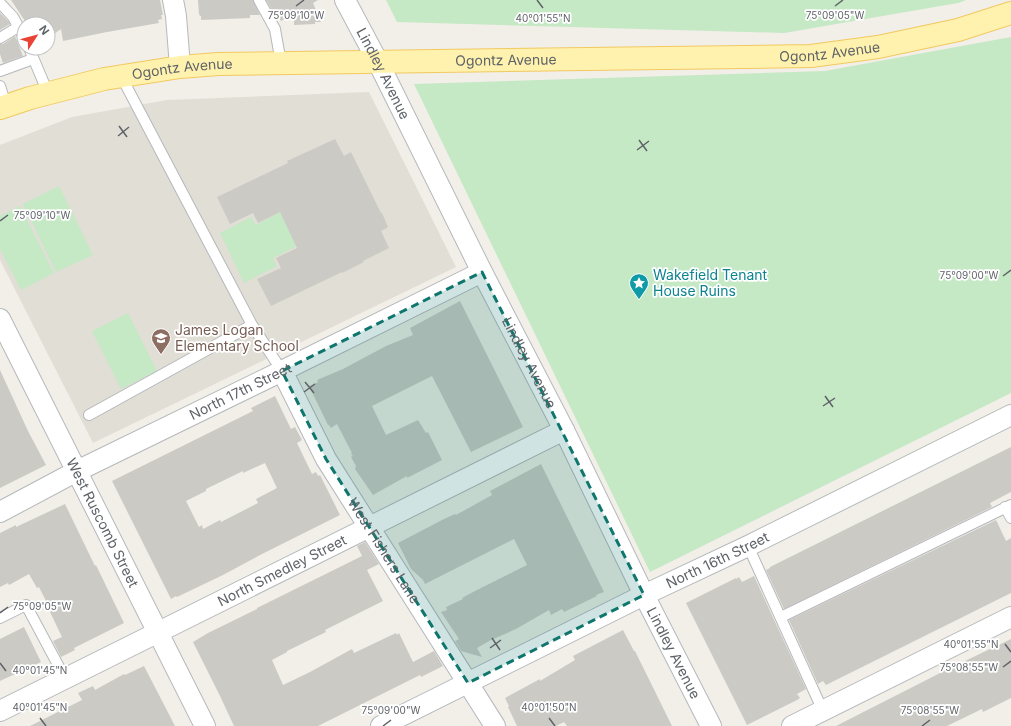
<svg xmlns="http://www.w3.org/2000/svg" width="1011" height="726" font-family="Inter,sans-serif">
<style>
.education{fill:#e1ded6}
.green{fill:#c5e8c5}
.building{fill:#cccac5;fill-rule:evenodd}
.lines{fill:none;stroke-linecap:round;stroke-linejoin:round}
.service-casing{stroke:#b5b8bc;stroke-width:12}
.minor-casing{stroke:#b5b8bc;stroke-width:22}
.primary-casing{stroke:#f2c960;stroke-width:24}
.service{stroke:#fff;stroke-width:10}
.minor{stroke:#fff;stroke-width:20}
.primary{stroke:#fff2af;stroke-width:22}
.marked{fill:#0f766e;fill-opacity:0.2;stroke:#0f766e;stroke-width:3;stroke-dasharray:8 5;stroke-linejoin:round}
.ticks{fill:none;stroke:#5f6368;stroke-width:1.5}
.labels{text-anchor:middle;stroke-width:3.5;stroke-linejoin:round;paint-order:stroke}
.street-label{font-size:14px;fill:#5f6368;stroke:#fff}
.culture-label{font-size:14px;fill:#0d838f;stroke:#fff;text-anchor:start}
.education-label{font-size:14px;fill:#785e54;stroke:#fff;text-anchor:start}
.ticks-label{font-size:10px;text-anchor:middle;fill:#5f6368;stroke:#fff;stroke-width:3.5;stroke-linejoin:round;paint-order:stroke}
</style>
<rect width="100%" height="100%" fill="#f1efe8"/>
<path class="education" d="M369,92L456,267L93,443L0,260V145L72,117L167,100Z"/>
<path class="green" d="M386,0H966L958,3L784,33L397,22Z
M1011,37V393L650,572L414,84L825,71Z
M59,186L93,255L56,272L23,204Z
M20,206L54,273L21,290L0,249V216Z
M280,212L297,246L273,258L277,266L244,283L220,233L251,217L256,225Z
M128,313L157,371L121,389L92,331Z"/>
<path class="building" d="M11,0H160L163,15H161L162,19L158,20L159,23L107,32L63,41L61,29L48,38V24H27Z
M198,0H253L260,15H250V18L201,20V16H200L199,14Z
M266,0H318L313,3L321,22H315V24L294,25V14L281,21L279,18L277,19Z
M0,13L8,21L10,24L0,30Z
M15,36L23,56L3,63L0,54V44H3Z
M335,139L344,156L351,152L381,213H382L388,227L381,231L389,248L363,261L364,262L342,273V272L271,306L257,279L281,268L276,258L297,248L280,212L258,223L253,213L230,224L217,197L288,163L287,161Z
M460,301L523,427L471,452L432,376L372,406L386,435L418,420L426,433L428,432L442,460L407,478V476L373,495L355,469L356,466L351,457L353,456L351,454L352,453L337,424L331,428L329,425H328L309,386L318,382L317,380L343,369L386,346L413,335L410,328Z
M0,370L28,431L46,465L0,488Z
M275,396L291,429L295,427L302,440L297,443L312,474L316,472L318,476L320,475L340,515L262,554L223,575L177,597L176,596L171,599L112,481L253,411L251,408ZM265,463L277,488L256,499L258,503L221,522L220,520L203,529L202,525L199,527L186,501L206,491V489L243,471V473Z
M1011,447V492L990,503L992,507L784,609L766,570L770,568V567Z
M541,464L604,592L596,595L597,596L564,612L562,609L551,615L549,610L516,629L491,640L477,648L482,657L461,651L455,641L459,639L441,612L447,610L446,607L463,599L462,598L475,591L527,565L514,539L425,584L423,580L411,569L398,543L444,519L455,514L456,515L492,495L490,491Z
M65,504L95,566L96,565L124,623L74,648L75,650L61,657L53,641L62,637L50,612L51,611L39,587L37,588L29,574L9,585L8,583L0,587V533L16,525V527Z
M996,520L1006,541L1011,538V593L826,685L823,681L818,684L789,620Z
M365,542L379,564L367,570L383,601L325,630L326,632L287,651V652L272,660L283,685L310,672L352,649L354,653L396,633L397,635L399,633L413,662L434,651L443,666L421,677L420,675L318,726H234L220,696L193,642L208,633L257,609V608L362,556L357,546Z
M754,576L806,689L797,694L800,698L797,700L747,725L686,603L736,578V579L739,577L742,582Z
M24,627L41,662L0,681V639Z
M623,630L634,651H635L672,726H567L564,722L556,726H517L508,707L509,706L505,698L540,679V681L575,660L573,656Z
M1011,639V698L983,712L982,709L947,726H836L946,670Z
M144,666L175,726H30L82,700L78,693L93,686L95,690L124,674L125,675Z"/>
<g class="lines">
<defs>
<path id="service" d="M259,0L275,29L281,63
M0,3L13,17L24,37
M0,38L18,27
M29,48L48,93
M0,71L33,59
M121,76L252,325L282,371
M0,86L6,105
M89,415L252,325
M1005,507L1011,518
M748,546L823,711
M781,617L1011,505
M0,618L26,605L65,678"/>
<g id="minor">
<path d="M173,0L176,16L180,67"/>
<path id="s1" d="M345,0L378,62L482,272L564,430L644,595L711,726"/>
<path id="s2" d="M0,319L205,726"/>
<path id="s3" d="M282,371L326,459L495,726"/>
<path id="s4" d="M0,512L77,471L282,371L482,272"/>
<path id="s5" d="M0,711L564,430"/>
<path id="s6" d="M381,726L644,595L748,546L1011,415"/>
<path d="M792,726L1011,617"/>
</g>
<g id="primary">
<path id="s7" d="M0,108L30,98L104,79L180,67L218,64L811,56L878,47L958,30L1011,13"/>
</g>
</defs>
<use href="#service" class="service-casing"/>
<use href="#minor" class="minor-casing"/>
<use href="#primary" class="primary-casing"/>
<use href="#service" class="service"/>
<use href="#minor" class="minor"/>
<use href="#primary" class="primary"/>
</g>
<path class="marked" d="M482,272L644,595L468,683L326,459L282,371Z"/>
<path class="ticks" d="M537,0L543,8M296,6L304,0M835,6L843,0M119,126L127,137M118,136L129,127M639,140L647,151M637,150L649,141M0,221L8,215M1003,276L1011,270M305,382L314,393M304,392L315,384M825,396L833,407M823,406L835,398M0,613L8,607M492,638L500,650M1005,644L1011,652M490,648L501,640M0,663L6,671M1003,667L1011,661M40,718L46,726M549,718L555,726M383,726L391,720M922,726L930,720"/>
<defs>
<symbol id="sight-pin" viewBox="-11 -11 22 30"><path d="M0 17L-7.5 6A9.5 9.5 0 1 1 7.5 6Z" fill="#0f9aa8" stroke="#fff"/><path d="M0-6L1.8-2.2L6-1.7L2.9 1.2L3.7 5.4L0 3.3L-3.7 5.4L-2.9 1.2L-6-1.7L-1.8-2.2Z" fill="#fff"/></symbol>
<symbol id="school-pin" viewBox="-11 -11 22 30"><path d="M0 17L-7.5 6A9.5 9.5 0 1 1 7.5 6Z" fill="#8d6e63" stroke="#fff"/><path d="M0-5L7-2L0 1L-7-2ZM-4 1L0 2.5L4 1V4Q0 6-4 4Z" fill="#fff"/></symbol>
</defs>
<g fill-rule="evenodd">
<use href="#sight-pin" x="628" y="272" width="22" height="30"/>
<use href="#school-pin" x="150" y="327" width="22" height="30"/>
</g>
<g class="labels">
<g class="street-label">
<text dy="5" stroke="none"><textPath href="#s7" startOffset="835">Ogontz Avenue</textPath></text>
<text dy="5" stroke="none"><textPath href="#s7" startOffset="511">Ogontz Avenue</textPath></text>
<text dy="5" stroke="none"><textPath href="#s7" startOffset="187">Ogontz Avenue</textPath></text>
<text dy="5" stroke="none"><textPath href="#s1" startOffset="83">Lindley Avenue</textPath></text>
<text dy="5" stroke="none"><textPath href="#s1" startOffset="407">Lindley Avenue</textPath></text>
<text dy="5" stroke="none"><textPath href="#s4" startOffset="269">North 17th Street</textPath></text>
<text dy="5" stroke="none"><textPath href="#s2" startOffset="228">West Ruscomb Street</textPath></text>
<text dy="5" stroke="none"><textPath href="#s3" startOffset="207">West Fishers Lane</textPath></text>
<text dy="5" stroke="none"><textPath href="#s6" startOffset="375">North 16th Street</textPath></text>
<text dy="5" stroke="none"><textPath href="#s5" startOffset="315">North Smedley Street</textPath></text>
<text dy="5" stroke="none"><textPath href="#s1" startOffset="731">Lindley Avenue</textPath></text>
</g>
<g class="culture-label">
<text x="653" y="280">Wakefield Tenant<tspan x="653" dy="16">House Ruins</tspan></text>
</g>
<g class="education-label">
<text x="175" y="335">James Logan<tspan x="175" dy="16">Elementary School</tspan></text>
</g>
</g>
<g class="ticks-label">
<text x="296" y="19">75°09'10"W</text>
<text x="835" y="19">75°09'05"W</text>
<text x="543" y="22">40°01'55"N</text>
<text x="42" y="219">75°09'10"W</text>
<text x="969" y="279">75°09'00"W</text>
<text x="42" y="610">75°09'05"W</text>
<text x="971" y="648">40°01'55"N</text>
<text x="969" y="671">75°08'55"W</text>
<text x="40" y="674">40°01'45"N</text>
<text x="40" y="711">40°01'45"N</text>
<text x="549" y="711">40°01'50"N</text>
<text x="391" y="714">75°09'00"W</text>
<text x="930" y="714">75°08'55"W</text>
</g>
<g transform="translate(36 36) rotate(54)"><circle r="19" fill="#ffffff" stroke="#bfc1c3"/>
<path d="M0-3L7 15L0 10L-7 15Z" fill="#ea4335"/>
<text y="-6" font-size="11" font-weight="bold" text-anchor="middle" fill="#5f6368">N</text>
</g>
</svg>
